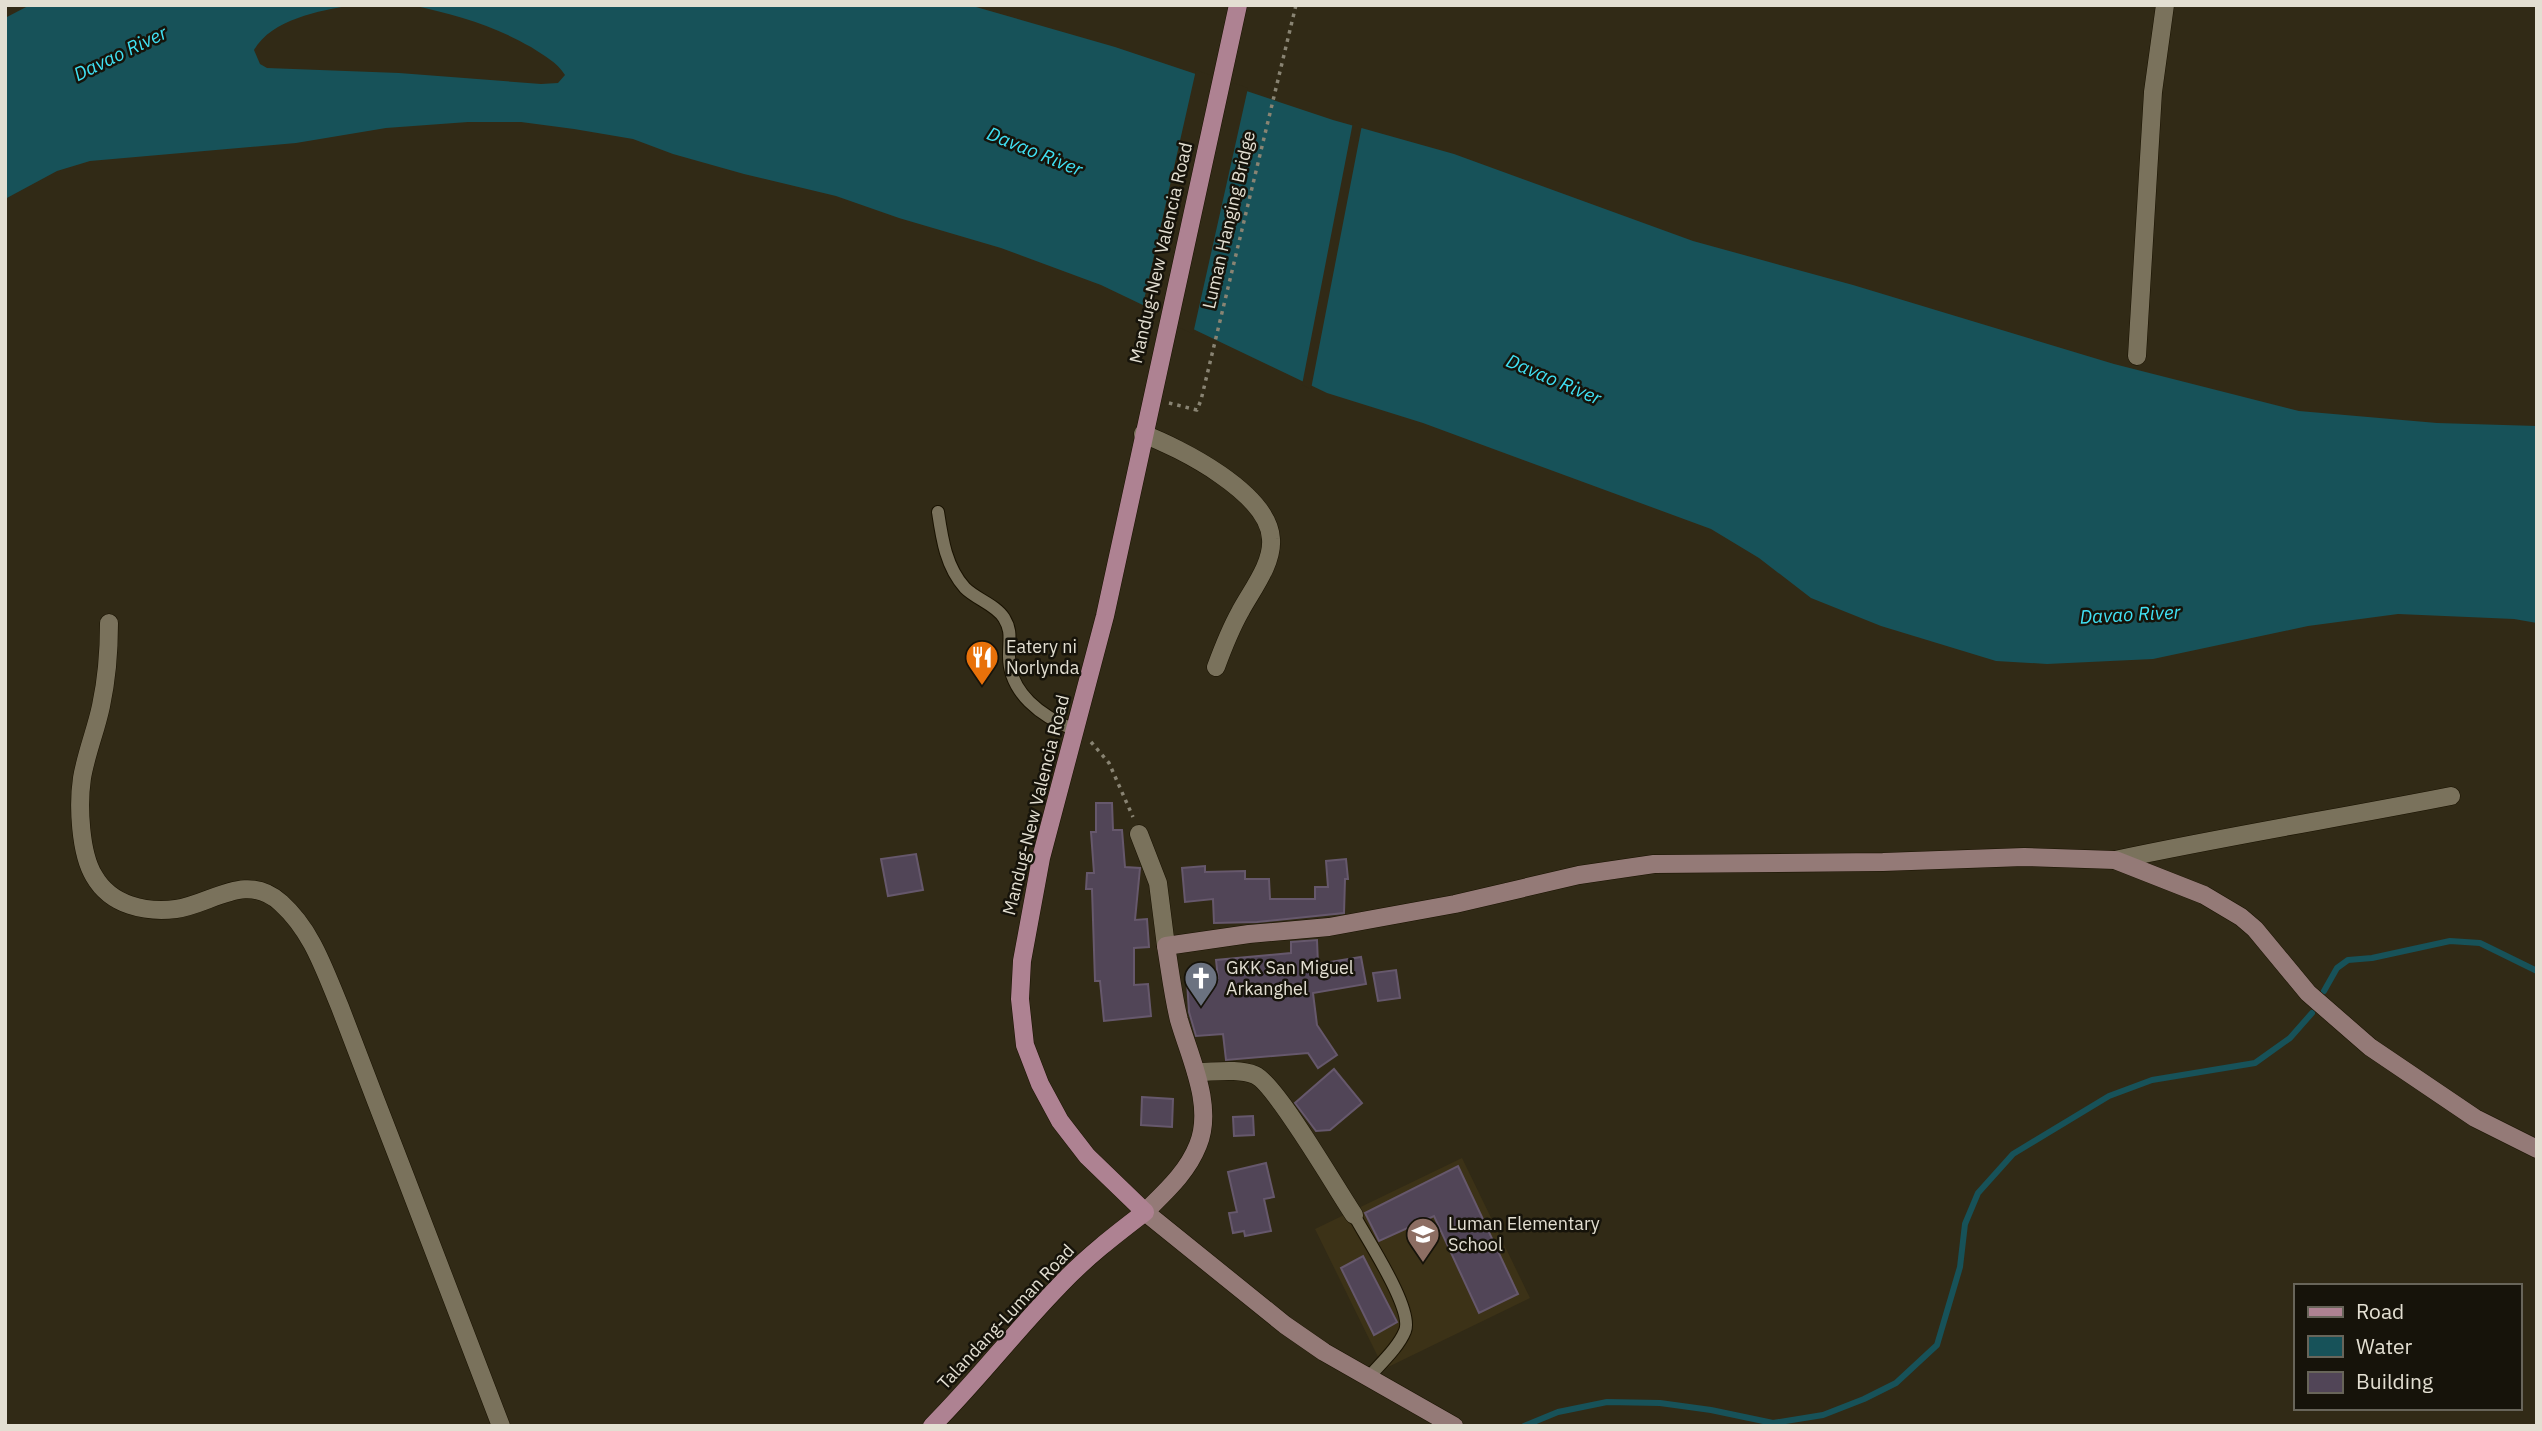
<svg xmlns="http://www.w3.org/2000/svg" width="2542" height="1431" font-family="'IBM Plex Sans',sans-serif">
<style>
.built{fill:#3c3217}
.water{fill:#175259}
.pier{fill:#312a16}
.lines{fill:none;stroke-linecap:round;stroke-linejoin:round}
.stream{stroke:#175259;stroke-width:6}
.building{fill:#514557;stroke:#66586c;stroke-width:2}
.lane-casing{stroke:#191201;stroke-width:14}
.street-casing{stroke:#191201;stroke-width:19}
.secondary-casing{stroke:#191201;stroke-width:19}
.primary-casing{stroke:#191201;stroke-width:19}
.path{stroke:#898473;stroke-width:3.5;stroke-dasharray:3.5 5;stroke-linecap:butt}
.lane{stroke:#7a725c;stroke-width:12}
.street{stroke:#7a725c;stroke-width:18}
.secondary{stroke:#947a77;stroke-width:18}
.primary{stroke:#ae8292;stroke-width:18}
.labels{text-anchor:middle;stroke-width:5;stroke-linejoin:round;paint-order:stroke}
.street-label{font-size:18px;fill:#e3dfd2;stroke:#16130a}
.poi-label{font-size:18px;fill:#e3dfd2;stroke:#16130a;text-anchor:start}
.water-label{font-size:19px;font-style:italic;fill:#40e1f4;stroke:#16130a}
</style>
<rect width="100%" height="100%" fill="#312a16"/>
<path class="built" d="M1462,1158L1530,1298L1384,1369L1315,1229Z"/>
<path class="water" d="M30,5H352C319,11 272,19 254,50L260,64L267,68L399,73L541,84L558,83L565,75C557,62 543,55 531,47C490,24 457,15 411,5H969L1115,47L1333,120L1454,154L1693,241L1853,285L2114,364L2299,411L2437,423L2537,426V623L2514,619L2398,614L2308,626L2153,659L2047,664L1996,661L1881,626L1811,598L1759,558L1711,529L1423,423L1327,393L1101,285L1001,248L899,218L836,196L744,174L673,154L633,139L574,129L521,122H468L386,128L296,143L90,161L57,171L5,199V18Z"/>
<path class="pier" d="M1196,70L1248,88L1193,334L1142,309Z
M1353,122L1362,125L1311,389L1302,385Z"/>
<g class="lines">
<path class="stream" d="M2324,991L2337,968L2348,960L2372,958L2450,941L2480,943L2537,971
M1524,1426L1558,1412L1607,1402L1660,1403L1711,1410L1773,1423L1823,1415L1864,1399L1896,1383L1937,1345L1960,1267L1965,1224L1978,1193L2013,1154L2109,1096L2152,1080L2255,1063L2290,1038L2312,1013"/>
</g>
<path class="building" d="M1096,803H1112L1113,830H1122L1125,867L1140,868L1135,920L1147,919L1149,947L1134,948V985L1148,984L1151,1016L1104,1021L1100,981H1095L1092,889H1086L1087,873H1094L1091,832H1096Z
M916,854L923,890L888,896L881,859Z
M1346,859L1348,879H1345L1344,913L1257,922L1214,923L1213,899L1185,902L1182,868L1205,866V872L1245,871V879H1269L1270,899H1315V887H1328L1326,861Z
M1317,940L1318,964L1361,957L1366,984L1313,993L1317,1025L1337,1055L1318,1068L1308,1053L1226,1060L1223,1034L1196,1036L1189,1012L1187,981L1218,978L1216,960L1291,953V942Z
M1396,970L1400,998L1378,1001L1373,973Z
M1334,1069L1362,1103L1330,1130L1316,1131L1295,1103Z
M1142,1097L1173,1099L1172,1127L1141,1125Z
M1253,1116L1254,1135L1234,1136L1233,1117Z
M1266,1163L1274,1197L1264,1199L1271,1231L1245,1236L1244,1231L1233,1233L1229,1213L1237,1212L1228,1172Z
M1458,1166L1518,1294L1479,1313L1434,1216L1379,1241L1365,1213Z
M1363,1256L1397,1322L1374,1335L1341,1268Z"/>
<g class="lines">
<defs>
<path id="lane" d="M938,512C942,539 946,567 965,588C976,599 996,605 1004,618C1012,631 1009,639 1009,654C1008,693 1042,717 1075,730
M1354,1215C1366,1238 1414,1309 1405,1331C1398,1348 1380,1364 1368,1378"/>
<path id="street" d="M2137,356L2153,92L2165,5
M1143,434C1180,448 1269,493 1271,539C1273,564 1251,591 1240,612C1230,630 1223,648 1216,667
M109,623C109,651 107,678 101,706C96,730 86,754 82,778C78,805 80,853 94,876C102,890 115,900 130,905C145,910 161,911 176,909C212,904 246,871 281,903C312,931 324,969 340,1007C352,1038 364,1069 376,1101C418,1209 459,1317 501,1426
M1139,834L1158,883L1166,946
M2115,860C2227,836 2339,818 2451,796
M1196,1072C1214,1072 1238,1068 1255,1075C1276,1084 1337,1190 1354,1215"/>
<path id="secondary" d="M1454,1426L1324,1352L1285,1325L1145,1212C1165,1192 1187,1173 1198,1145C1214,1106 1190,1058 1179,1020C1173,996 1170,970 1166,946L1249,934L1329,927L1455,904L1579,875L1654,864L1883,862L2024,857L2115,860L2204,895L2241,917L2255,929L2308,993L2370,1047L2475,1118L2537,1149"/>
<path id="primary" d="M932,1426C977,1381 1015,1331 1059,1286C1085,1258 1115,1235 1145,1212L1087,1156L1060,1121L1040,1084L1025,1045L1020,999L1022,961L1041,858L1105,616L1238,5"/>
</defs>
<use href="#lane" class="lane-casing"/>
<use href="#street" class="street-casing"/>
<use href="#secondary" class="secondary-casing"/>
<use href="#primary" class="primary-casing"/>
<path class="path" d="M1169,403L1197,410L1201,400L1296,5
M1091,742L1109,763L1133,817"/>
<use href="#lane" class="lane"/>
<use href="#street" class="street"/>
<use href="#secondary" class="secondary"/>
<use href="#primary" class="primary"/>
</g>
<defs>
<symbol id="restaurant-pin" viewBox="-11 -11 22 30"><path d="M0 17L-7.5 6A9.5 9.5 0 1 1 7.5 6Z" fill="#e8710a" stroke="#16130a"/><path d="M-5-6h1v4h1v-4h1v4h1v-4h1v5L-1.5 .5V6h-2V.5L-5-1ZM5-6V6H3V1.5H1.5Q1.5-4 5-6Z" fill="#fff"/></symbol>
<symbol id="church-pin" viewBox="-11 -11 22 30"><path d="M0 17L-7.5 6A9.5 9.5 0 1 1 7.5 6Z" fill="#6b7280" stroke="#16130a"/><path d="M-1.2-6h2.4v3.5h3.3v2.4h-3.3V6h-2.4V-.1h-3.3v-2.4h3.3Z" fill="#fff"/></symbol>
<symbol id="school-pin" viewBox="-11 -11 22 30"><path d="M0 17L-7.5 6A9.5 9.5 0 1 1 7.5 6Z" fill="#8d6e63" stroke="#16130a"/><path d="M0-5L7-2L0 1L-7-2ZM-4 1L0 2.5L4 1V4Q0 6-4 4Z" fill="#fff"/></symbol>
</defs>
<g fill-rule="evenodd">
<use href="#restaurant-pin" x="963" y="638" width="38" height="52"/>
<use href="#church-pin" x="1182" y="959" width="38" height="52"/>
<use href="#school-pin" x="1404" y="1215" width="38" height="52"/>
</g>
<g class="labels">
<g class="street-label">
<text transform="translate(1229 220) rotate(-77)" y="6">Luman Hanging Bridge</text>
<text transform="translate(1161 253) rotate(-77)" y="6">Mandug-New Valencia Road</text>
<text transform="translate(1036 805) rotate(-76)" y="6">Mandug-New Valencia Road</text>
<text transform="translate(1006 1317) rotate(-47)" y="6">Talandang-Luman Road</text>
</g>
<g class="poi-label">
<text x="1006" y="653">Eatery ni<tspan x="1006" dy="21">Norlynda</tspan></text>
<text x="1226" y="974">GKK San Miguel<tspan x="1226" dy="21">Arkanghel</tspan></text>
<text x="1448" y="1230">Luman Elementary<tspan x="1448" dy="21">School</tspan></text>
</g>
<g class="water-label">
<text transform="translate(120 53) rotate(-26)" y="7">Davao River</text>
<text transform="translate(1035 151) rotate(22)" y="7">Davao River</text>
<text transform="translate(1554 379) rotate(23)" y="7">Davao River</text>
<text transform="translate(2130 614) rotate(-3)" y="7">Davao River</text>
</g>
</g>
<rect width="2542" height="1431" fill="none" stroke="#e3dfd2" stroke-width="14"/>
<rect x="2294" y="1284" width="228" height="126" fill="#16130a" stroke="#68655a" stroke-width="2"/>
<rect x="2308" y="1307" width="35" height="10" fill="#ae8292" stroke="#68655a" stroke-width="2"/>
<text x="2356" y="1319" font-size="21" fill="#e3dfd2">Road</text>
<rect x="2308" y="1336" width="35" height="21" fill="#175259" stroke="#68655a" stroke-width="2"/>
<text x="2356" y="1354" font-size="21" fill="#e3dfd2">Water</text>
<rect x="2308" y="1372" width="35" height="21" fill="#514557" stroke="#68655a" stroke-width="2"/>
<text x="2356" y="1389" font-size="21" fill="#e3dfd2">Building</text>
</svg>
